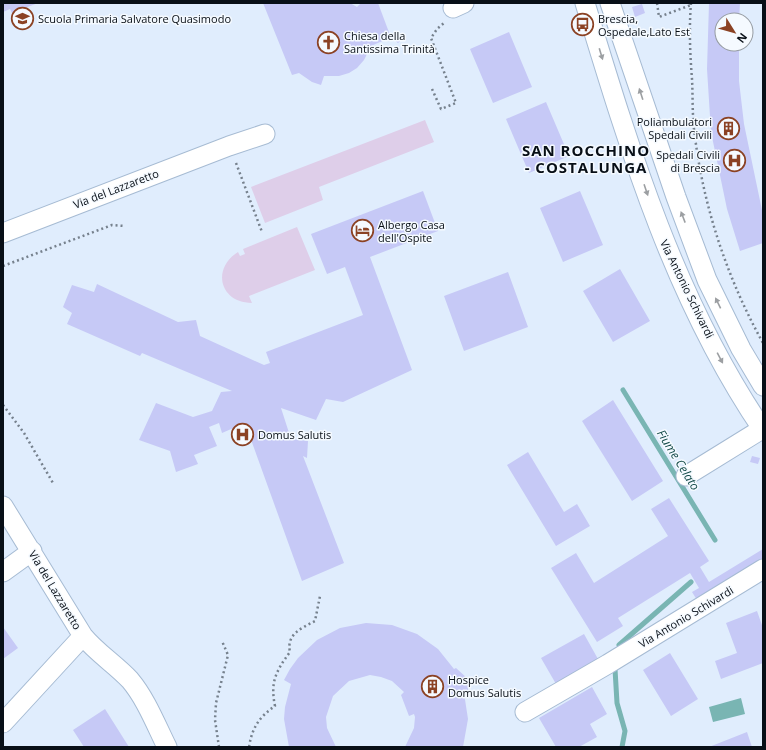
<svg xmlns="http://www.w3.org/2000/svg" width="766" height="750" font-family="'Open Sans',sans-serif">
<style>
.green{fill:#decee9}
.water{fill:#79b5b3}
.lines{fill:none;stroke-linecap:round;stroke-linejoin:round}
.stream{stroke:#79b5b3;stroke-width:5}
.building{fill:#c6c9f6}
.minor-casing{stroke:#a6bbd3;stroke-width:21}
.path{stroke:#76818d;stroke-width:2.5;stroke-dasharray:2 3;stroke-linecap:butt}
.minor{stroke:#fff;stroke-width:19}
.oneway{fill:#9c9fa2}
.labels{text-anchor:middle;stroke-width:3;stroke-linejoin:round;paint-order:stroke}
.poi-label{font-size:11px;fill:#080f17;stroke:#f5faff;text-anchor:start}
.street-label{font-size:11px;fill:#080f17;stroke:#f5faff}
.water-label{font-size:12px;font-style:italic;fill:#144b49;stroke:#f5faff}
.district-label{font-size:15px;font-weight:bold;letter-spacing:1px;fill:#080f17;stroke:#f5faff}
</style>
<rect width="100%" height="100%" fill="#e0edfd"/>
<path class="green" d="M425,120L434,142L319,187L323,200L265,223L251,187Z
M297,227L315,270L249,296L252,303C220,303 211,269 238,252L240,256L245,254L243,249Z"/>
<path class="water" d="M741,698L745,714L713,722L709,707Z"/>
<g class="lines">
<path class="stream" d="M623,390L715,540
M619,645L691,582
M615,669L617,703L625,731L622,747"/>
</g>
<path class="building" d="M3,3H38L12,13L10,9L3,12Z
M263,3H350L357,7L361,3H378L390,35L387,39L371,46L364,60L357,68L349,73L339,76H324L321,85L312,82L299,73L292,75Z
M709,3H740L739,20H722V44H739V81L744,124L763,215V243L740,251L727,209L711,132L707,69Z
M642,4L645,13L635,17L632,7Z
M398,32L403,38L398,43L392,38Z
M509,32L532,87L493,103L470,49Z
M546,102L569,156L529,173L506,119Z
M423,191L438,231L370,257L412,370L343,402L326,399L316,420L281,408L291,439L308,441L307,458L303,456L344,563L302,581L245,423L222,433L219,423L209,427L217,446L194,455L198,464L176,472L170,451L139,440L156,403L193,417L212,411L221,392L232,391L142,353L140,356L67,324L72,313L63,307L72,285L94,292L97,284L178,322L196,320L200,336L264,365L270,363L266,352L363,315L345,267L327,274L311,234Z
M580,191L603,245L563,262L540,208Z
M620,269L650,321L613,342L583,291Z
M508,272L528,327L464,351L444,296Z
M613,400L663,481L632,501L582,421Z
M528,452L564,512L577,504L590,526L556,546L507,465Z
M752,456L760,458L758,464L750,462Z
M669,498L709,561L700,567L709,582L763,549V560L697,600L692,592L699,588L690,573L618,618L623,626L597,642L551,568L576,553L594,583L668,536L651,509Z
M757,611L763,628V663L721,679L715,661L737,653L726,623Z
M366,623L392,625L417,634L438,649L454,669L456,668L468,679V693H464L468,719L463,747H405L414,728L415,717L414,714L409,716L401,695L404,692L392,681L381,677L370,675L349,681L333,696L326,717L327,728L336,747H289L284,719L285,707L291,684L284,680L290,669L298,658L317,640L340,628Z
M3,627L18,648L3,659Z
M584,634L598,659L556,684L541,658Z
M670,653L698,699L671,716L643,670Z
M592,687L607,714L590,724L597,737L579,747H556L539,718Z
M105,709L129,747H84L73,730Z
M747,732L752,747H709Z"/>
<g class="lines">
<defs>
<path id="minor" d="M585,3C630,151 675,301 763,430
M610,3L676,197L707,280L741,349L763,386
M453,8L464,3
M3,233L229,146L265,134
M686,476L762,429
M3,506L83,636C97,653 115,664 130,680C146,699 156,725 167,747
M3,572L32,551
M525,712L608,664L763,569
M3,723L83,636"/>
</defs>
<use href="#minor" class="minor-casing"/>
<path class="path" d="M657,3L659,17L691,5
M691,3C689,28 690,54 692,79C693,98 692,118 695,137C704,209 728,280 763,343
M432,89L441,109L456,103L431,38L437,29L444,23
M236,163L262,232
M3,266L112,225L125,226
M3,405L24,433L53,483
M219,747L215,720L216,703L228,655L222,641
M249,747C252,728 259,717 275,706C270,682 276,671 290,652C286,634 302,628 315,621L320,596"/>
<use href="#minor" class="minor"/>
</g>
<defs><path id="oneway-solid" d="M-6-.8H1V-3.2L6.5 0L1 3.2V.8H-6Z"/></defs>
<g class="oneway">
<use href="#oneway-solid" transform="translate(601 54) rotate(73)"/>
<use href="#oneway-solid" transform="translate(641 94) rotate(-108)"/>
<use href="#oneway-solid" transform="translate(646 190) rotate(71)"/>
<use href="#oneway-solid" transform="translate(683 217) rotate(-111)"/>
<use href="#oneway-solid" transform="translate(718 303) rotate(-116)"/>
<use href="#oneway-solid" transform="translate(720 358) rotate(62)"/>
</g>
<defs>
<symbol id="school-ring" viewBox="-11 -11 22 22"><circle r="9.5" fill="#f5faff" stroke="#8b4224" stroke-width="1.5"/><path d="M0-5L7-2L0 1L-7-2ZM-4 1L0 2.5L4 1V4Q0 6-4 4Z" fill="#8b4224"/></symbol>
<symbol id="bus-ring" viewBox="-11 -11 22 22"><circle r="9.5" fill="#f5faff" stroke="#8b4224" stroke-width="1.5"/><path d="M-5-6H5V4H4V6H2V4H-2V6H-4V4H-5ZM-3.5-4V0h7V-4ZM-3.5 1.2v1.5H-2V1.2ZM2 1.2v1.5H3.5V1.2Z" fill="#8b4224"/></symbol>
<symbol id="church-ring" viewBox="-11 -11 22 22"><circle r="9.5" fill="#f5faff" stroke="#8b4224" stroke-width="1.5"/><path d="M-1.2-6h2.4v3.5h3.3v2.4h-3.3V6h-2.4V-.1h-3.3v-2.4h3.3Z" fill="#8b4224"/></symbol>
<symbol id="building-ring" viewBox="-11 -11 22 22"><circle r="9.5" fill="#f5faff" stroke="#8b4224" stroke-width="1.5"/><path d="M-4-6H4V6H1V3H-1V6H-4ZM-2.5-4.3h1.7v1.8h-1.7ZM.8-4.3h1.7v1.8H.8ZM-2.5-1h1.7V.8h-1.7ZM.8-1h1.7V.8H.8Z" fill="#8b4224"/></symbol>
<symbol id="hospital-ring" viewBox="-11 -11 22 22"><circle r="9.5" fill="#f5faff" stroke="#8b4224" stroke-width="1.5"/><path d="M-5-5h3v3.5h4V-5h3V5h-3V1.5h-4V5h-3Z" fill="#8b4224"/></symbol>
<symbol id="hotel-ring" viewBox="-11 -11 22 22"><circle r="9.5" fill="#f5faff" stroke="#8b4224" stroke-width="1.5"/><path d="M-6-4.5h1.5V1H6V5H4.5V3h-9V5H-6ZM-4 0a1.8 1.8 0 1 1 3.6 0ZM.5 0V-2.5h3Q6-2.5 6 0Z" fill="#8b4224"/></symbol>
</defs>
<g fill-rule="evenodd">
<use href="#school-ring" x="10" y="6" width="25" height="25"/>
<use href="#bus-ring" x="570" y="12" width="25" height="25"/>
<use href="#church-ring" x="316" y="30" width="25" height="25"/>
<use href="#building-ring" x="716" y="116" width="25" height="25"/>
<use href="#hospital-ring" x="722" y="148" width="25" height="25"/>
<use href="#hotel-ring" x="350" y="218" width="25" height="25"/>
<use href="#hospital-ring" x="230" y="422" width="25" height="25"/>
<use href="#building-ring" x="420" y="674" width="25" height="25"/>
</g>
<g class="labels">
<g class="poi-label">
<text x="38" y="23">Scuola Primaria Salvatore Quasimodo</text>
<text x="598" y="23">Brescia,<tspan x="598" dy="13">Ospedale,Lato Est</tspan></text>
<text x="344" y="40">Chiesa della<tspan x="344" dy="13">Santissima Trinità</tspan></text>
<text x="712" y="126" text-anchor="end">Poliambulatori<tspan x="712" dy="13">Spedali Civili</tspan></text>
<text x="720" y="159" text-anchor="end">Spedali Civili<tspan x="720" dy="13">di Brescia</tspan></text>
<text x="378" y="229">Albergo Casa<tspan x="378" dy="13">dell'Ospite</tspan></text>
<text x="258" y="439">Domus Salutis</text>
<text x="448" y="684">Hospice<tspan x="448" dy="13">Domus Salutis</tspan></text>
</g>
<g class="street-label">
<text transform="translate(116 189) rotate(-21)" y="4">Via del Lazzaretto</text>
<text transform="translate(687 289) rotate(64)" y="4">Via Antonio Schivardi</text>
<text transform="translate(55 590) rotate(59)" y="4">Via del Lazzaretto</text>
<text transform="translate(686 617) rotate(-31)" y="4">Via Antonio Schivardi</text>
</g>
<g class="water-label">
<text transform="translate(678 460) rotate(58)" y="4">Fiume Celato</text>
</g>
<g class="district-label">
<text x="586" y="156">SAN ROCCHINO<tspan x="586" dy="17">- COSTALUNGA</tspan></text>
</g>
</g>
<rect width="766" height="750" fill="none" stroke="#080f17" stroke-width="8"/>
<g transform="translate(734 32) rotate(127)"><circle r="19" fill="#f5faff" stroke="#969ca2"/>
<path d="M0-3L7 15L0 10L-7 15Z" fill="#8b4224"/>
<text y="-6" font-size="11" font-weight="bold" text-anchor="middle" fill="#080f17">N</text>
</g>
</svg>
